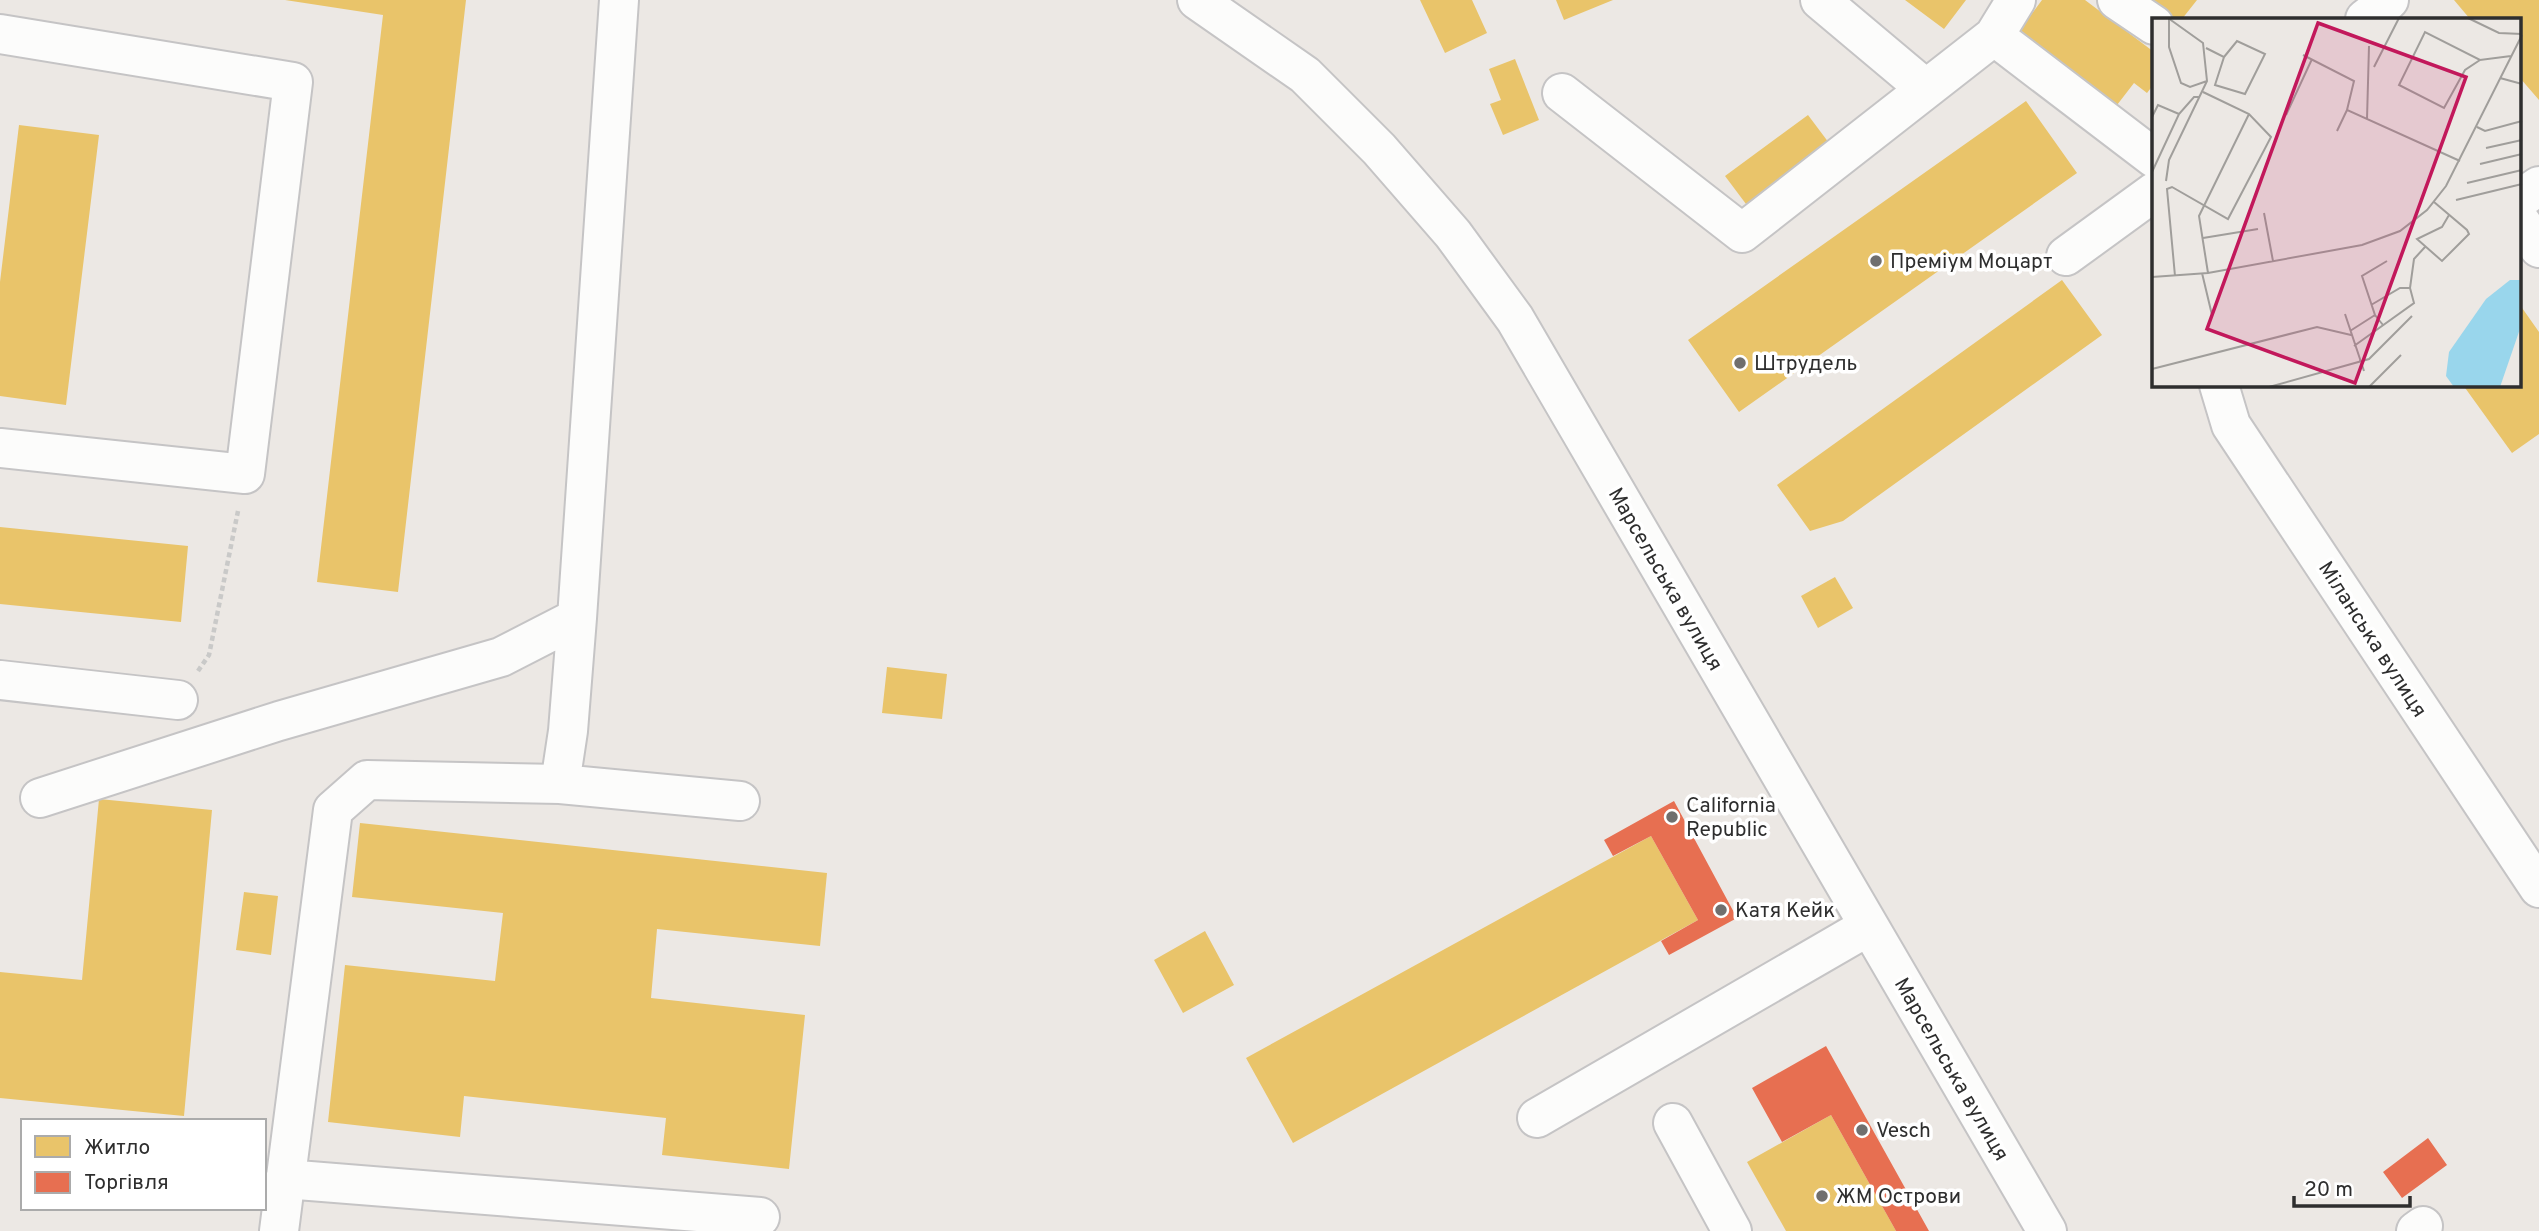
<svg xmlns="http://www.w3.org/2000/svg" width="2539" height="1231" font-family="Overpass,sans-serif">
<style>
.homes{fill:#e9c46a}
.shops{fill:#e76f51}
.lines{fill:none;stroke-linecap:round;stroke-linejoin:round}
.minor-casing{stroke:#c5c4c5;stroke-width:42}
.path{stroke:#c9c9c8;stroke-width:4.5;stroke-dasharray:5 3.5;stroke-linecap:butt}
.minor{stroke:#fcfcfb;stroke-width:38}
.poi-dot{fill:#706f6e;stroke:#fff;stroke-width:2.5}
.labels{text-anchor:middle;stroke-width:7;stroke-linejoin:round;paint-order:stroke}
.poi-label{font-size:21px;fill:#2e2e2e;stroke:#fff;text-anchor:start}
.street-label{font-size:21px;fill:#2e2e2e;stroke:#fff}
.inset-road{fill:none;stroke:#a09e9b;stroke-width:2}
.view{fill:#c2185b;fill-opacity:0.15;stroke:#c2185b;stroke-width:3.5}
.inset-edge{fill:none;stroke:#2e2e2e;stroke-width:3.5}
</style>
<rect width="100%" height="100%" fill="#ece8e4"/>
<path class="homes" d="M285,0H466L398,592L317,582L383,15Z
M1420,0H1472L1487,33L1445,53Z
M1556,0H1613L1564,20Z
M1905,0H1966L1944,29Z
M2042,0H2085L2154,52V84L2147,93L2134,83L2117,105L2019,31Z
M2144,0H2197L2182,19H2170Z
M2454,0H2539V100L2520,78V19H2470Z
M1515,59L1539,120L1503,135L1490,104L1501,100L1489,69Z
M2026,101L2077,173L1739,412L1688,340Z
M1808,115L1832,147L1749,208L1725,176Z
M19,125L99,135L66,405L0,396V282Z
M2062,280L2102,335L1843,521L1810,531L1777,485Z
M2520,305L2539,332V434L2512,453L2463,385H2520Z
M0,527L188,546L181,622L0,604Z
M1835,577L1853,608L1818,628L1801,596Z
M887,667L947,674L942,719L882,713Z
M99,799L212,810L184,1116L0,1098V972L82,980Z
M360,823L827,873L820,946L657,929L651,998L805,1015L789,1169L662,1155L666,1118L464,1096L460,1137L328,1122L345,965L495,981L503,913L352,897Z
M1651,836L1698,920L1293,1143L1246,1058Z
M244,892L278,896L271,955L236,950Z
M1205,931L1234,985L1183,1013L1154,960Z
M1831,1115L1896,1231H1786L1747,1162Z"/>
<path class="shops" d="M1674,801L1737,918L1669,955L1661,941L1698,920L1651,836L1613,856L1604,840Z
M1826,1046L1929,1231H1896L1831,1115L1782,1142L1752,1088Z
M2428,1138L2447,1165L2402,1198L2383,1172Z"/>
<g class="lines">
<defs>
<path id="minor" d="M1197,0L1305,75L1379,149L1453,234L1515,319L2047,1231
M1820,0L1926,89
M2117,0L2154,25
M2365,19L2389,0
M0,34L293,82L245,474L0,448
M1994,36L2154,158
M1562,93L1742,233L1994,36L2016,0
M2520,199L2539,186
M2520,221L2539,248
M2066,256L2154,192
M2219,385L2231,425L2539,888
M0,680L178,700
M560,784L740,801
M40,798L279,721L501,657L577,618
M1537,1118L1869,926
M1673,1123L1732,1231
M285,1179L760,1217
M279,1231L333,810L367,780L560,784L568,731L577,618L619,0
M2416,1231L2423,1226"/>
</defs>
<use href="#minor" class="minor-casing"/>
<path class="path" d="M198,671L209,655L238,511"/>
<use href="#minor" class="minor"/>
</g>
<g class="poi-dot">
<circle cx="1876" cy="261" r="7"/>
<circle cx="1740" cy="363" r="7"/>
<circle cx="1672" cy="817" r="7"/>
<circle cx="1721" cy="910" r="7"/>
<circle cx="1862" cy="1130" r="7"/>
<circle cx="1822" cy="1196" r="7"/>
</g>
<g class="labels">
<g class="poi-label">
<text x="1890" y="268">Преміум Моцарт</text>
<text x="1754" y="370">Штрудель</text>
<text x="1686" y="812">California<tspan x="1686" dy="24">Republic</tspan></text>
<text x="1735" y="917">Катя Кейк</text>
<text x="1876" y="1137">Vesch</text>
<text x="1836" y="1203">ЖМ Острови</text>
</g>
<g class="street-label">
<text transform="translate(1666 579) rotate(60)" y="7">Марсельська вулиця</text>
<text transform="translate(2373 639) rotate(57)" y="7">Міланська вулиця</text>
<text transform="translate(1952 1069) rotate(60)" y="7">Марсельська вулиця</text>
</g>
</g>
<g transform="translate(2152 18)">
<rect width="369" height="369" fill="#ece8e4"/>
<path d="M358,262H369V308L348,369H302L294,358L297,334L334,281Z" fill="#99d6ec"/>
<path class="inset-road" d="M316,0L347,15L370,16M17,1V29L29,65L38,69L55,63M54,30L72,39L63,67L93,76L113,36L85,23L72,39M151,37L202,63L195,92L308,143M328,42L313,52L292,90L247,67L273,14L328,42L359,38M222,49L247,0M348,60L370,66M134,97L160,41M0,99L6,87L27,96M215,101L217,28M325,109L333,113L370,103M185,113L195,92M334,130L370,122M328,146L370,136M0,154L27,96L42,79H48M14,163L17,142L55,63L51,25L16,0M315,165L370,152M304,182L370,166M282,184L315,212L317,216L290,243L265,221L290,209L297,197M112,195L121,243M51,220L106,211M50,255L60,297M56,255L47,198L97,96M23,258L15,171L20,169L76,201L119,119L97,96L51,74M0,259L56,255L210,227L248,213L275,192L294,168L370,17M258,270L262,241L273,229M219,287L248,270H258M193,296L212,353M231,307L223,297L210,258L235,243M198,313L223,297M202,328L262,285L258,270M0,351L165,309L199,317M117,369L217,341L260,298M217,369L249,337"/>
<path class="view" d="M166,5L314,59L203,365L55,311Z"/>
<rect width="369" height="369" class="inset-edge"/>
</g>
<rect x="21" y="1119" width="245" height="91" fill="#ffffff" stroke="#ababab" stroke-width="2"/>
<rect x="35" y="1136" width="35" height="21" fill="#e9c46a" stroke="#ababab" stroke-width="2"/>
<text x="84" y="1154" font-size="21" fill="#2e2e2e">Житло</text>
<rect x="35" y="1172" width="35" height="21" fill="#e76f51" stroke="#ababab" stroke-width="2"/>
<text x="84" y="1189" font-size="21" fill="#2e2e2e">Торгівля</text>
<path d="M2294 1196v10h116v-10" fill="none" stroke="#2e2e2e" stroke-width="3.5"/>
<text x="2304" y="1196" font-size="21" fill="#2e2e2e" stroke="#ffffff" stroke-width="5" paint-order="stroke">20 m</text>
</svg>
